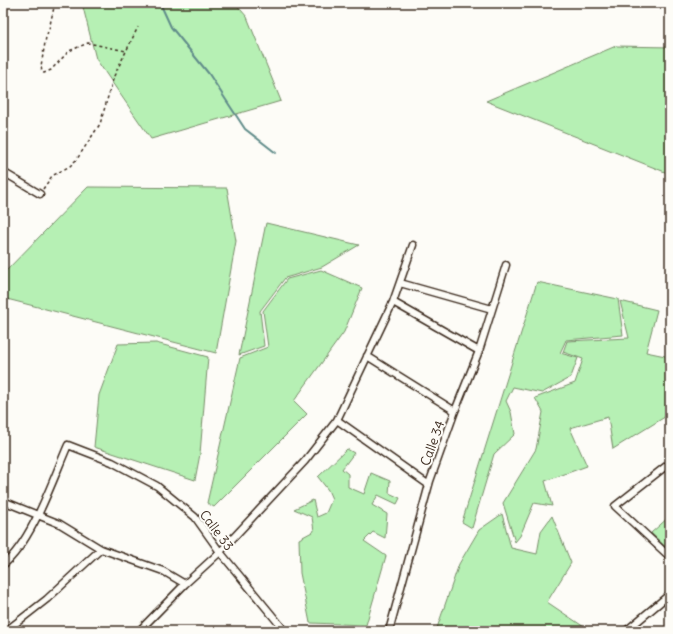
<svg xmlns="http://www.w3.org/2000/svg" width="673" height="634" font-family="Delius,sans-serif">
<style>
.green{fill:#b6f0b4;stroke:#788d69}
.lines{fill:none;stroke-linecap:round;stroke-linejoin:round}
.stream{stroke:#618c8a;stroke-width:2}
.minor-casing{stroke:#3b2a1e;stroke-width:9}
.path{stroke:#3b2a1e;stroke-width:1.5;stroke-dasharray:3 3;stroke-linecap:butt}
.minor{stroke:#fdfcf7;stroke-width:6}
.labels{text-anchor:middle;stroke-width:4;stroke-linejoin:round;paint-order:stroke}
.street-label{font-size:13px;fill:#3b2a1e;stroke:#fdfcf7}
</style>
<rect width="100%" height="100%" fill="#fdfcf7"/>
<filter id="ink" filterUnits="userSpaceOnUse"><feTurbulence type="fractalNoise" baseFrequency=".025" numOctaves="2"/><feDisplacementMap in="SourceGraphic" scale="8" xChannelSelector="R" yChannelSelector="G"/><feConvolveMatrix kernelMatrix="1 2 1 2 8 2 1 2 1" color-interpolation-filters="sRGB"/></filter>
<g filter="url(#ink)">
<path class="green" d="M82,3H235L247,17L281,101L151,139L96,59Z
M616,46L670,47V174L486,101Z
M88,187L227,188L236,241L216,353L3,298V274Z
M266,223L359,245L322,267L285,278L260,311L264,346L239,355Z
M321,270L362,288L344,332L294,401L307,414L214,507L207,503L240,358L268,347L263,311L287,279Z
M537,282L618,299L623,335L566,340L560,353L578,358L571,377L542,393L513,387L506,401L511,412L515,434L494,454L472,528L462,522Z
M620,301L657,310L646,352L670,357L668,415L613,449L608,417L570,428L587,466L545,481L552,506L534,503L520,536L515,542L503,503L536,449L543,412L535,398L575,383L583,359L563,352L567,341L629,338Z
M156,343L208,357L200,454L195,480L94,447L99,395L118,344Z
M347,449L354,453L342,469L348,474V487L364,494L371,473L390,481L389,493L400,498L397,504L378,495L372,505L387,514L385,538L373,532L364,541L386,556L366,625L310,623L300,573L299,539L314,531L312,517L294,509L313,500L317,517L326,513L332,499L328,490L318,477Z
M502,514L511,548L537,554L541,531L552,516L571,563L547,602L590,631H436L459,564L479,530Z
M670,516V551L651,533Z"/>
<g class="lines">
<path class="stream" d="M160,3L171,27L209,74L245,129L276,153"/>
<defs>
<path id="minor" d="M3,172L40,194
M400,283L492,309
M393,302L479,351
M367,356L455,411
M337,420L429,485
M670,463L615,506L670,557
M3,501L60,524L101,549L163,571L185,584
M3,565C32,542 53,479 68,445L112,462L157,486L195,517L220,552L285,631
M6,631L47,599L101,549
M139,631L185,584L220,552L305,461L337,420L393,302L413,245
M389,631L430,481L455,411L479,351L506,265
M626,631L670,594"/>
</defs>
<use href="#minor" class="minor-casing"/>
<path class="path" d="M55,3L49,29L46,37L41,66L42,72L44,73L51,70L69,51L88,43L126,51
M43,189L52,176L70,166L77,159L100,124L114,76L138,27"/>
<use href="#minor" class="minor"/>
</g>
</g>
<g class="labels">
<g class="street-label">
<text transform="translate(432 443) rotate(-70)" y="5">Calle 34</text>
<text transform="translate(217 530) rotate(53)" y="5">Calle 33</text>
</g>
</g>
<rect width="673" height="634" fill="none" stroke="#fdfcf7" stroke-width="16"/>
<rect x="8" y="8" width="657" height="618" fill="none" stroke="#3b2a1e" stroke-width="1.5" filter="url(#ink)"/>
</svg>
